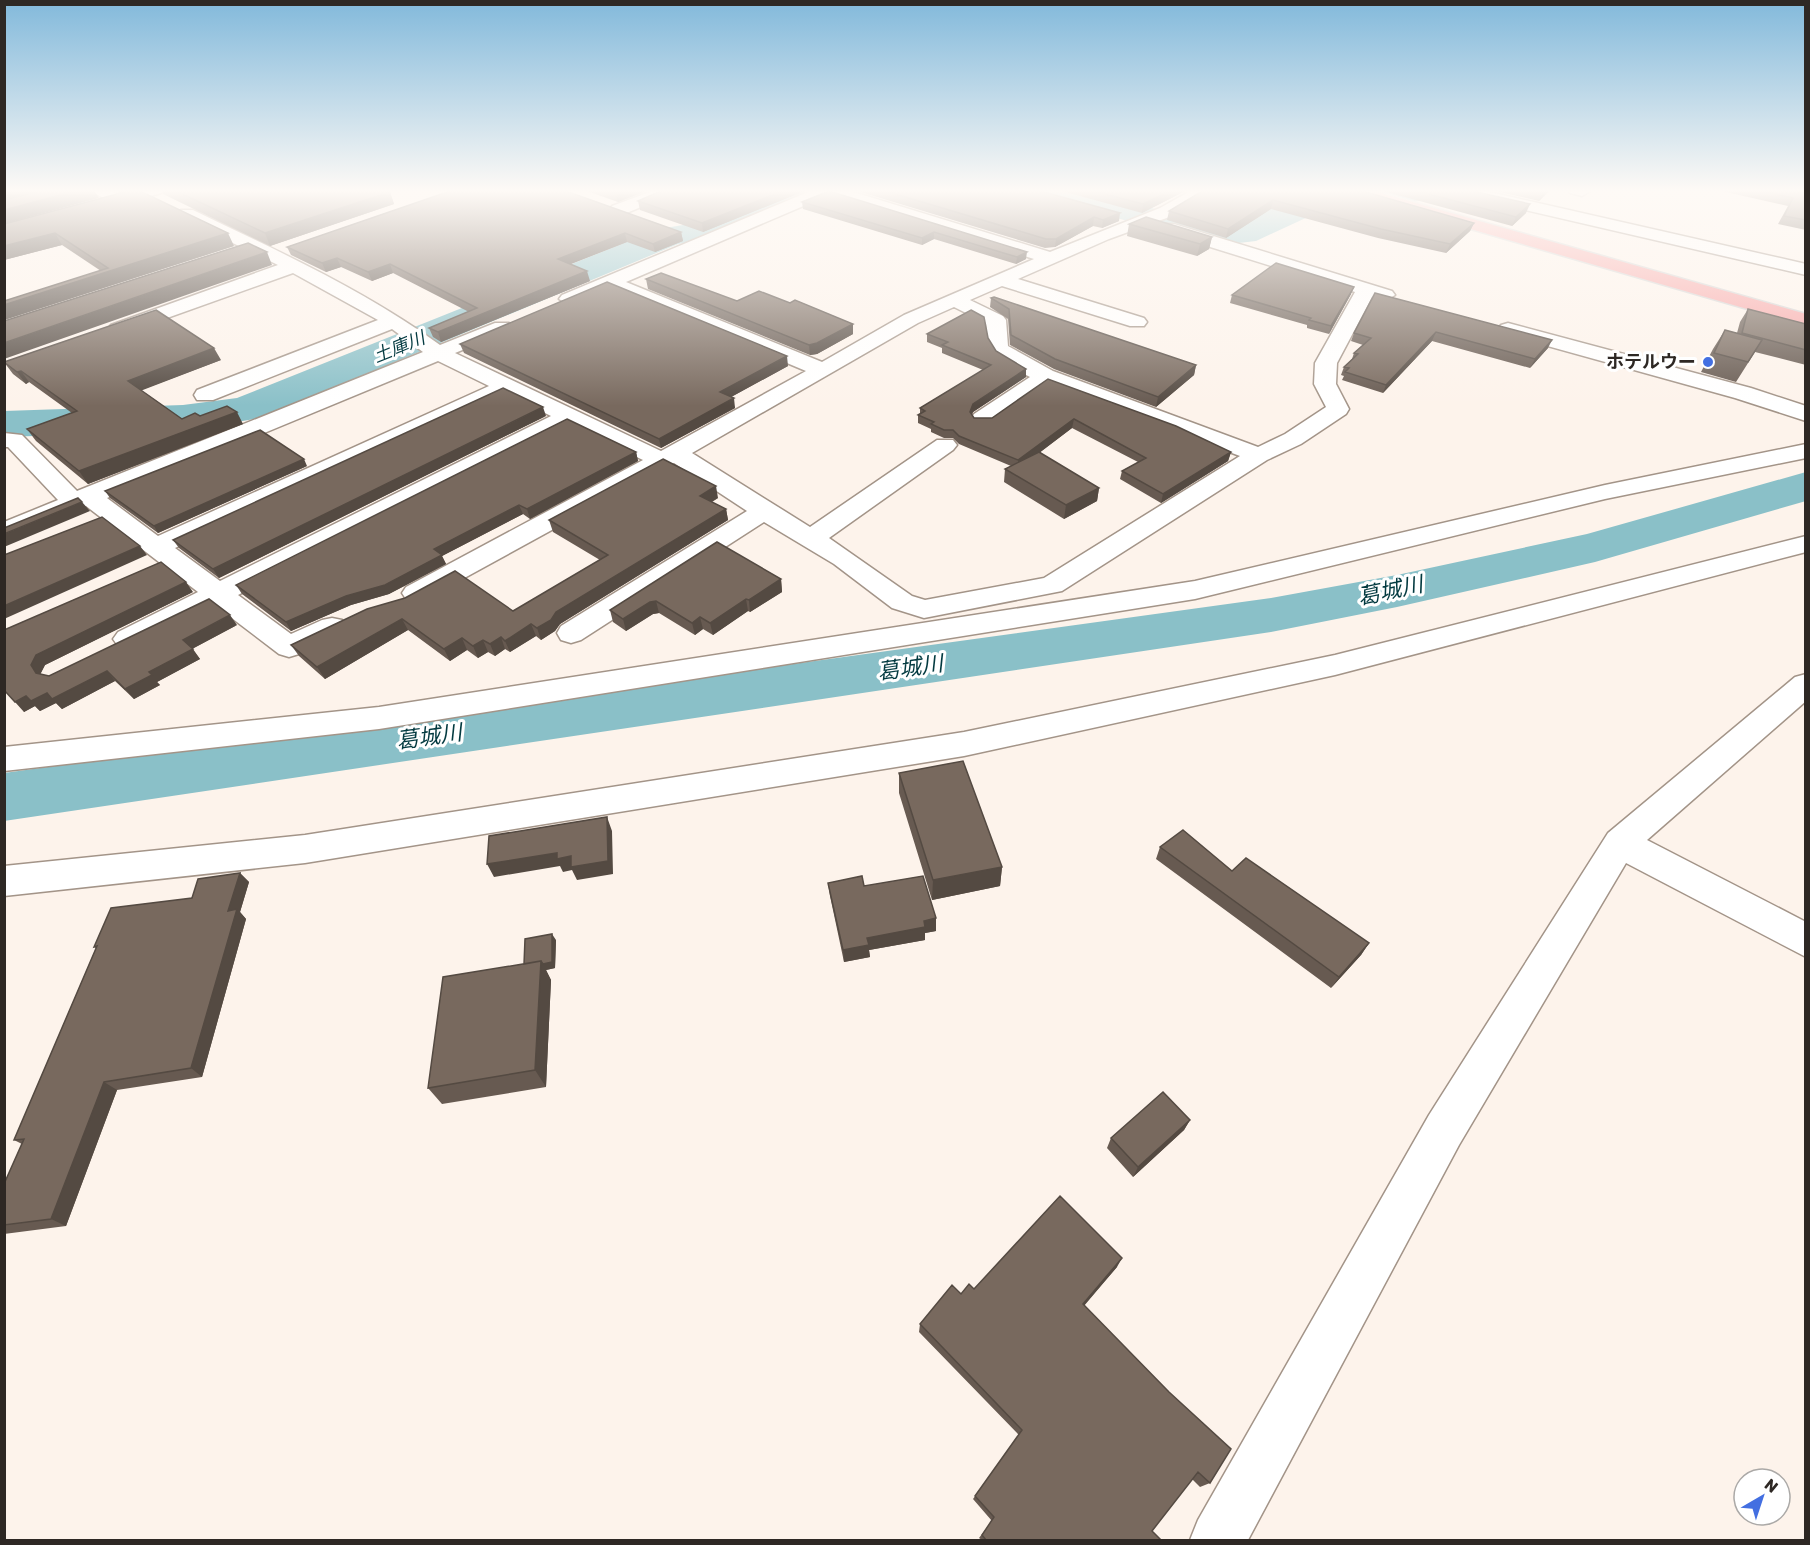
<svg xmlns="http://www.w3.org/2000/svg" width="1810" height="1545" font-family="Rubik,'Noto Sans JP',sans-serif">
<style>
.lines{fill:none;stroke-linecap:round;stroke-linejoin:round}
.river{fill:#8ac0c8;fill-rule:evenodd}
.street-casing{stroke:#a39488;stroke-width:3}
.secondary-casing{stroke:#a39488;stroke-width:3}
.highway-casing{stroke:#d5d4d3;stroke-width:3}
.street{fill:#fff;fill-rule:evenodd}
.secondary{fill:#fff;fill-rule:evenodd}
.highway{fill:#f7a6a7;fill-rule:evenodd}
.wall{fill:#675a51}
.shaded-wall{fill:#544a42}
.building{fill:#78695e;stroke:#544a42;stroke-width:1.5}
.poi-dot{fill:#436fe1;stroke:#fff;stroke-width:2}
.labels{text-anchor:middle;stroke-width:6;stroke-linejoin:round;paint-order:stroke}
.far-water-label{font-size:18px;font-style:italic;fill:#033a40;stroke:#fff}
.far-poi-label{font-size:18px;font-weight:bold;fill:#2e2824;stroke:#fff;text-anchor:end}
.water-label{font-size:22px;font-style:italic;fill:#033a40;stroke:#fff}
</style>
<rect width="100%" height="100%" fill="#fdf3eb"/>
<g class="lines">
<path class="river" d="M786,190H827L823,196L731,235L678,244L261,418L183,431L4,437V411L183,405L237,398L659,229L713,220Z
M1027,190H1078L1221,225C1253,224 1276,202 1307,195C1351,185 1399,190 1444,190L1440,196L1401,205L1323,210L1256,241L1221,245L1031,196Z
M1806,472V501L1595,562L1397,607L1271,632L4,821V773L1271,598L1397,575L1587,534Z"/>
<defs>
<path id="street" d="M90,190H110L125,200L123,203H111Z
M655,190H677L675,193L624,214L618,215L610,210L612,206Z
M813,190H847L1050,252L1160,208L1192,190H1212L1172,216L1109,239L1018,279L1144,318L1147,322L1144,326H1130L1002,286L970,300L1003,316L1006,320L1008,346L1053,371L1258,447L1285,434L1326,407L1314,384L1315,363L1355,292L1162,232L1159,228L1162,224H1174L1392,291L1395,295L1385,301L1372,297L1337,363L1336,384L1349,409L1346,414L1301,444L1267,460L1062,591L924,618L892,608L834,564L764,522L581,640L571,643L561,640L557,633L561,626L747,511L674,463L426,599L416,602L406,599L402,593L406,587L643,460L569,425L238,595L291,634L322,620L332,618L342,620L346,627L342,634L299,654L289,657L279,654L216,606L138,646L128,649L118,646L113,639L118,632L198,592L86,506L4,539V522L58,500L8,447H4V433L22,435L77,491L423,352L392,329L213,400H197L194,395L197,390L378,320L293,273L125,333H111L108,329L111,325L278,265L181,218L179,214L181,210H193C278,251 364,290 440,345L495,323H509L512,327L509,331L455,353L661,451L806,371L610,289L569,305L559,299L562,295ZM829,195L1034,259L904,315L822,362L626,282ZM954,307L986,323C989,362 997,359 1030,377L974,414L971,419L974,424H990L1047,384L1240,456L1044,578L925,600L912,596L829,538L953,450L957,445L953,440H937L810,527L692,453L918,323ZM438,361L489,386L158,536L107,498ZM506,394L551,416L220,581L175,548Z
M1452,190H1481L1806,264V275L1460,195Z
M1568,190H1589L1590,191L1582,196L1570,193Z
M1508,323L1751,388L1806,406V421L1735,398L1501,333L1498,329L1501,325Z
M1806,444V458L1605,499L1195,599L379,729L4,771V747L379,707L1195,581L1605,485Z
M1806,536V552L1335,675L964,756L305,863L4,896V866L305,835L964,732L1335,655Z
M1806,674V701L1647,840L1806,922V957L1626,863L1459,1145L1248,1540H1190L1198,1520L1429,1115L1608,833L1795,677Z"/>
<path id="secondary" d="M137,190H163L161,193L102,210L94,205L96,202Z"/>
<path id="highway" d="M1344,190H1370L1806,314V326L1346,193Z"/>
</defs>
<use href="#street" class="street-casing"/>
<use href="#secondary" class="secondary-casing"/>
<use href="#highway" class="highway-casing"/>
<use href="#street" class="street"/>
<use href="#secondary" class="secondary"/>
<use href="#highway" class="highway"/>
</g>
<path class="wall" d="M162,190H385L390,192L394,204L270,246L163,194Z
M453,190L681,232L683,241L655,252L627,242L570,264L590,281L441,342L433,337L429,328L469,312L393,273L372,281L341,267L326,272L291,255L287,247Z
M584,190H649L618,202Z
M807,190L703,232L640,210L638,201Z
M854,190H1037L1119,221L1102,228L1093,226L1055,247L1045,248Z
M1058,190H1187L1142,213Z
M1204,190L1474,223L1470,231L1446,253L1378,238L1271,209L1226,238L1167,220L1169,211Z
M1379,190H1468L1526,213L1512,226Z
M1491,190H1550L1539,201Z
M1717,190H1791L1806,193V230L1778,224L1788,206Z
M829,191L1026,259L1016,264L934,239L922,245L803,209L802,202Z
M4,224L234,246L4,320V301L101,271L62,245L4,260Z
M1129,224L1212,237L1209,249L1197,256L1127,236Z
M646,279L737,301L853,334L817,354L810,355L648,289Z
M1375,293L1548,348L1530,368L1432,341L1383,393L1342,380L1344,376L1341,375L1344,367L1352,359L1354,353L1363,345L1351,341L1354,333Z
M1351,294L1329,334L1307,328V325L1230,303L1232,295Z
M991,298L1196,365L1194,375L1156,407L1054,369L1010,345L1008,319L990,307Z
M1748,309L1806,324V365L1755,352L1736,382L1701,372L1713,349L1725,330L1737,333L1740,322Z
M927,334L988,338L996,351L1026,377L973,412L972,415L974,418H992L1048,379L1231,452L1228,461L1161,503L1120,479L1122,471L1138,462L1072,428L1039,453L1099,488L1097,501L1064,519L1004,482L1005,469L1011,466L959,444L953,438H944L931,432V429L918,423V415L920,414V408L983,370L942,353V348L927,342Z
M460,344L788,366L731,397L735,408L661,448L464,353Z
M221,360L141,390L182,419L200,416L243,424L88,484L36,441L27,429L72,413L29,382L26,384L13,374L4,362Z
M546,416L219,578L179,548L173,540Z
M636,452L638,461L530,519L523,514L442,556L446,564L389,594L351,605L291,631L242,594L236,585Z
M307,466L158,533L110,498L105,491Z
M718,498L712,502L726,509L728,520L560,624L555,631L541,640L536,636L510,652L505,649L495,656L488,652L478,658L467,650L450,661L408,630L325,679L299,656L291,645L367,609L513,611L600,560L553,532L549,520Z
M781,579L782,592L750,612L748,611L713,635L703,629L695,635L659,613L653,614L626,631L613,622L610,610Z
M193,592L45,665L40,674L49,676L237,625L192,649L200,659L157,682L160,685L134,699L115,681L62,709L56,703L40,711L35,706L24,712L4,630Z
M899,773L1002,867L1000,886L932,900L899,793Z
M1160,847L1232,871L1369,943L1361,955L1331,988L1156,859Z
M240,873L249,882L240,912L246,919L202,1077L117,1090L66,1226L4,1234V1184L22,1144L14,1140L96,948L94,947Z
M828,883L864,886L936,918V931L925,933V940L869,950L870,957L844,962L830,896Z
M556,940L555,968L546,970L551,980L546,1087L442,1104L428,1088L524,964Z
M1190,1120L1184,1130L1133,1177L1107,1148L1111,1138Z
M1117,1267L1084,1305L1210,1483L1200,1487L1192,1479L1152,1531L1161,1540H982L979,1538L992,1521L973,1499L1019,1435L919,1332L920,1324L961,1294L974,1289Z"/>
<path class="shaded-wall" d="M4,190H42L4,200Z
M79,190H94L99,198L4,224V210Z
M117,190H128L118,193Z
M625,190H649L618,202L616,193Z
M785,190H807L703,232L702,223Z
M1172,190H1187L1142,213L1143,204Z
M1545,190H1550L1539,201L1543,192Z
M390,192L394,204L270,246L265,233Z
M1273,200L1271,209L1226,238L1228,229Z
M1530,204L1526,213L1512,226L1516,217Z
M1120,213L1119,221L1102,228L1103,220Z
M1094,217L1093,226L1055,247L1056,239Z
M1474,223L1470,231L1446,253L1450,244Z
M681,232L683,241L655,252L653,244Z
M934,232V239L922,245V238Z
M55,233L62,245L4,260V246Z
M228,233L234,246L4,320V305Z
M625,233L627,242L561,268L558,259Z
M1212,237L1209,249L1197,256L1200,244Z
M267,252L272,265L4,359V343Z
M1027,252L1026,259L1016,264L1017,257Z
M337,258L341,267L326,272L322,263Z
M390,264L393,273L372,281L368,272Z
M587,271L590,281L441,342L438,332Z
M1354,287L1351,294L1329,334L1331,326Z
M853,324V334L817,354L810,355L809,345Z
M1436,332L1432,341L1383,393L1386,385Z
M1552,340L1548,348L1530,368L1535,359Z
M214,348L221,360L135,393L128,381Z
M787,356L788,366L722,402L720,392Z
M1196,365L1194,375L1156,407L1158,397Z
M1026,369V377L973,412L969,420L970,412L973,404Z
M21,371L29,382L26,384L17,372Z
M734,398L735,408L661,448L659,439Z
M543,407L546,416L219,578L213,569Z
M237,412L243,424L88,484L79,471Z
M1074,419L1072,428L1018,469V460Z
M636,452L638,461L530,519L527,509Z
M1231,452L1228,461L1161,503L1163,494Z
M304,459L307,466L158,533L154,526Z
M716,486L718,498L702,507L700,496Z
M1099,488L1097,501L1064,519L1066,505Z
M82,502L90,511L4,547V534Z
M519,505L523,514L442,556L446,564L389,594L351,605L291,631L286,622Z
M726,509L728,520L560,624L555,631L541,640L537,628L556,612Z
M140,546L147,555L4,619V606Z
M781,579L782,592L750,612L749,600Z
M186,582L193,592L45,665L40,675L36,673L31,665L36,655Z
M746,599L748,611L713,635L710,623Z
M656,601L659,613L653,614L626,631L623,619L650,602Z
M230,615L237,625L190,650L183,640Z
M700,617L703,629L695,635L692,623Z
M402,619L408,630L325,679L317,667Z
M531,624L536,636L510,652L505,641Z
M501,637L505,649L495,656L490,644Z
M462,638L467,650L450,661L444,649Z
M483,640L488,652L478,658L473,646Z
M193,649L200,659L157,682L160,685L134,699L125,689L149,672Z
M107,671L115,681L62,709L52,699Z
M47,693L56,703L40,711L35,706L24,712L15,702L26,696Z
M607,817L612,831L613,874L577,880L572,870L563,872L560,866L494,877L487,864Z
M1002,867L1000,886L932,900L933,880Z
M240,873L249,882L240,912L246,919L202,1077L191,1068L228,911Z
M936,918V931L925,933V940L869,950L870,957L844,962L843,950L867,938Z
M552,934L556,940L555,968L546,970L551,980L546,1087L535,1070L527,973Z
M1369,943L1361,955L1331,988L1339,977Z
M104,1082L117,1090L66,1226L51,1219Z
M1190,1120L1184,1130L1133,1177L1138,1167Z
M1122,1258L1117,1267L1078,1313L1083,1304Z"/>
<path class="building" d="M44,190H79L4,210V200Z
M132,190H138L228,233L4,305V301L108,268L55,233L4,246V224Z
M174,190H385L390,192L265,233Z
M453,190H563L681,232L653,244L625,233L558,259L587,271L438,332L429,328L477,308L390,264L368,272L337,258L322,263L287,247Z
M607,190H625L616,193Z
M663,190H785L702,223L638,201Z
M882,190H1037L1120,213L1103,220L1094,217L1056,239H1046Z
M1090,190H1172L1143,204Z
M1204,190H1359L1474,223L1450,244L1381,229L1273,200L1228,229L1169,211Z
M1413,190H1468L1530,204L1516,217Z
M1532,190H1545L1543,192Z
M1759,190H1791L1806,193V220L1784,216L1793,198Z
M829,191L1027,252L1017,257L934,232L922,238L802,202Z
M1146,217L1212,237L1200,244L1129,224Z
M248,243L267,252L4,343V321Z
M1276,263L1354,287L1331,326L1309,320L1311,318L1232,295Z
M661,273L737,301L759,291L790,303L795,300L853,324L817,343L809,345L646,279Z
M607,282L787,356L720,392L734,398L659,439L460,344Z
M1375,293L1552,340L1535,359L1436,332L1386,385L1345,372L1349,368L1344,367L1358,354L1354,353L1371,338L1354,333Z
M994,297L1196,365L1158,397L1055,359L1011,335L1009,309L991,298Z
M1748,309L1806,324V350L1742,333Z
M156,310L214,348L128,381L182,419L195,413L200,416L227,406L237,412L79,471L27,429L77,411L21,371L17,372L4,362Z
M971,310L984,317L988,338L996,351L1026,369L973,404L970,412L974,418H992L1048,379L1176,426L1231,452L1163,494L1122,471L1146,458L1074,419L1018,460L959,436L953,430H944L931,424L934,422L918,415L925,411L920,408L991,365L942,345L948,342L927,334Z
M1725,330L1762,340L1748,362L1714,353Z
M503,388L543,407L213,569L173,540Z
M567,419L636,452L527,509L519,505L434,549L442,555L385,585L346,596L286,622L236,585Z
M260,430L304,459L154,526L105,491Z
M1039,452L1099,488L1066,505L1005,469Z
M663,459L716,486L700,496L726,509L556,612L551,620L537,628L531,624L505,641L501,637L490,644L483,640L473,646L462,638L444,649L402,619L317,667L291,645L367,609L405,598L455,571L513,611L608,555L549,520Z
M78,498L82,502L4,534V528Z
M102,517L140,546L4,606V555Z
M717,542L781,579L749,600L746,599L710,623L700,617L692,623L656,601L650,602L623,619L610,610Z
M161,562L186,582L36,655L31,665L36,673L49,676L209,599L230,615L183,640L193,649L149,672L152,675L125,689L107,671L52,699L47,693L31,701L26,696L15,702L4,690V630Z
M963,761L1002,867L933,880L899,773Z
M607,817L608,861L571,867V856L557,859V853L487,864L489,836Z
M1183,830L1232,871L1246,858L1369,943L1339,977L1160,847Z
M240,873L228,911L237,909L191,1068L104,1082L51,1219L4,1225V1184L24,1139L14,1140L97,946L94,947L111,908L192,898L198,879Z
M862,876L864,886L923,876L936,918L924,921L925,927L867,938L869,945L843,950L828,883Z
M552,934V962L543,964L541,961L524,964L525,939Z
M541,961L535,1070L428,1088L443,977Z
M1163,1092L1190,1120L1138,1167L1111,1138Z
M1060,1196L1122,1258L1083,1304L1169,1392L1231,1449L1210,1483L1198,1472L1152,1531L1161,1540H986L982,1535L994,1517L975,1496L1022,1430L920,1324L952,1285L961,1294L969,1284L974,1289Z"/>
<linearGradient id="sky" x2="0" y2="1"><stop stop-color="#82b9db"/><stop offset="0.47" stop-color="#fefaf6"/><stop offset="1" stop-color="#fefaf6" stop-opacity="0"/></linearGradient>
<rect width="1810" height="406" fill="url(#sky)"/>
<circle class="poi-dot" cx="1708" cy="362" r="6"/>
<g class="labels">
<g class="far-water-label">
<text transform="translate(399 347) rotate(-22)" y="6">土庫川</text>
</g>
<g class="far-poi-label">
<text x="1696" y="368">ホテルウー</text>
</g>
<g class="water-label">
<text transform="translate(1390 590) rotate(-12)" y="8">葛城川</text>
<text transform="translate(910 667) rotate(-8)" y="8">葛城川</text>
<text transform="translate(429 736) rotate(-8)" y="8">葛城川</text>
</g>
</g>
<rect width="1810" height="1545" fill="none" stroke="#2e2824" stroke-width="12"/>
<g transform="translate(1762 1497) rotate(39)"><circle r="28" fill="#ffffff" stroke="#aba9a7" stroke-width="1.5"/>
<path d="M0-4.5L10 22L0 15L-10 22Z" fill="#436fe1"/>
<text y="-9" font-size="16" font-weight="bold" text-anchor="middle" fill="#2e2824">N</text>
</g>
</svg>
